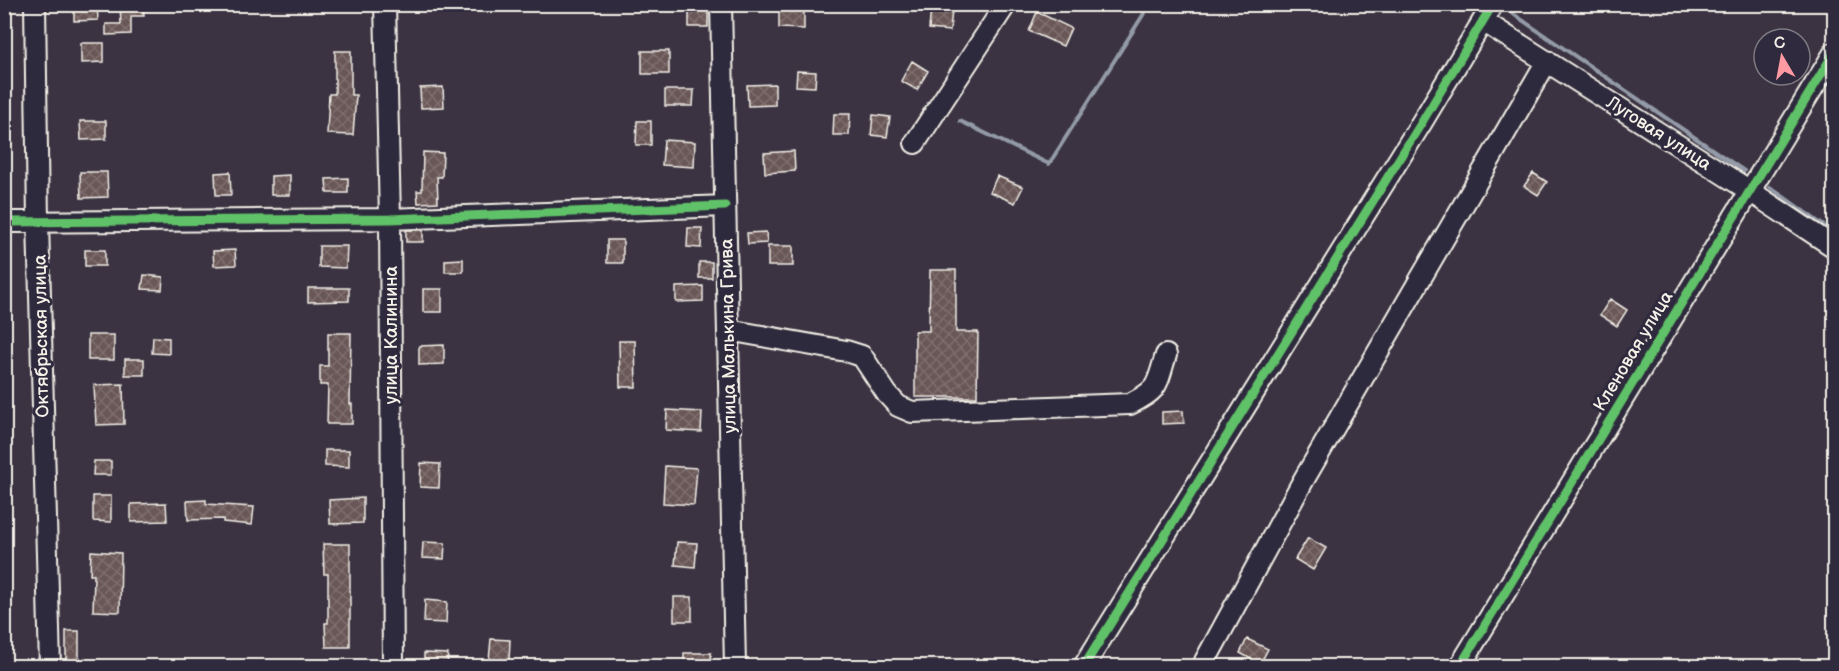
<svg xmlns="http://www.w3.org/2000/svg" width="1839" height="671" font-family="'Balsamiq Sans',sans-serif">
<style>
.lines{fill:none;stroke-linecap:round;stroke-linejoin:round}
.stream{stroke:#949ba8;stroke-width:4}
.building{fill:url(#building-cross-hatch);stroke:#f4f1e8;stroke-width:1.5}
.minor-casing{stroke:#f4f1e8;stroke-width:24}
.minor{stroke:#2f2a3d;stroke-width:20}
.cycleway-casing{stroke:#2f2a3d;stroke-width:13}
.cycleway{stroke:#61c268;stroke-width:9}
.labels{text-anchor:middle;stroke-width:6;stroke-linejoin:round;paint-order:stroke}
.street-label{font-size:18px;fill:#f4f1e8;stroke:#2f2a3d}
</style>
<defs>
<pattern id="building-cross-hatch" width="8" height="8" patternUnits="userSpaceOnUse" patternTransform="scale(1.5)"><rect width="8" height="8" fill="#695657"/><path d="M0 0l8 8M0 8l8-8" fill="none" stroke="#7f6f6f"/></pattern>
</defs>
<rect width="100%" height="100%" fill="#3b3342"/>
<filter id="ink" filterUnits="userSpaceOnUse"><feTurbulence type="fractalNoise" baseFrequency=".0167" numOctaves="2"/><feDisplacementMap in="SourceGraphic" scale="12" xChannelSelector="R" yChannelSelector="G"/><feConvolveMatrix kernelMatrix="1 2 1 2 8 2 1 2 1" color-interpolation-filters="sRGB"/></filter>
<g filter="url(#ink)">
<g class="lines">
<path class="stream" d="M1500,5L1744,171
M960,121L1049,164L1150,4
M1770,187L1834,233"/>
</g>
<path class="building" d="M74,4H97L98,20L74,21Z
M120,4H143L144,16H131V34L106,35V24H121Z
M708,8V27H689V9Z
M931,8L952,10L950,31L929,29Z
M779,10H804V29L779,28Z
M1037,12L1071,28L1063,46L1029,31Z
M81,43H104V62L81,63Z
M335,51H351V95H356L353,135L327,134L329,94H335Z
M642,51H669V74H642Z
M912,61L928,71L917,90L901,81Z
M797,71L816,72L815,87L796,86Z
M775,84V105L748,106L747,85Z
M443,87L444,107L421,108L420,88Z
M665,90H694L693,106H665Z
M834,114H850L849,135H833Z
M873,115L890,117L887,137L871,135Z
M80,121H106V139L81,140Z
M637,121H651V145H636Z
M664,140L695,142L694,167L662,165Z
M794,151L795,171L765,173L764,153Z
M423,152L443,153L442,177H437L438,202L418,203L417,191H422Z
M80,172H107L108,197L81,198Z
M230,172L231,195H216L215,173Z
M1533,173L1547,182L1538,195L1524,186Z
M290,175V195H271V176Z
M997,176L1023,187L1015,203L990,192Z
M348,178V193H327L326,179Z
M688,228H702L701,248L687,247Z
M406,230H423V242H406Z
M766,232L767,243L748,244L747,233Z
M607,240H623V263H607Z
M319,246H347L346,268L319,267Z
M768,246H793V266H768Z
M85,250H105V266H85Z
M235,250L236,265L214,266L213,251Z
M463,259V272H445V260Z
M699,262H712V278H699Z
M930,270H956V332H978L977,397H915V331H929Z
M144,275L163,277L162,290L142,289Z
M703,286V301L676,302V287Z
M308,288H349V301L308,302Z
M423,289H442V312H423Z
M1610,299L1627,310L1617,326L1600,315Z
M328,333H351L350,404H352V424H327L328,385H320V366H328Z
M88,335H114V360H88Z
M153,337L169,338V354L152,353Z
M619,341H635L636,387H620Z
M444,345V364L419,365V346Z
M125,359H144V375H125Z
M123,384L124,424L96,425L94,385Z
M667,410L702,412L701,432L666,430Z
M1183,411L1184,423L1162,424V412Z
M325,450H349V467L325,466Z
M94,461H111V475H93Z
M421,463L440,464L439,488L420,487Z
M665,466L697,468L694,505L663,503Z
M93,496H111V522L93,521Z
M363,498V523L330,524L329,500Z
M206,500V504L254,507L252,525L223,522V519L188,520L187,501Z
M166,503L167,521L131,522V504Z
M1308,538L1326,548L1313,570L1295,559Z
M423,542L445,543L444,559L422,558Z
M677,542L697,543L695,567L675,565Z
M323,544H350V647H326L325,623H328V574H324Z
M91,551L121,553L120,612L93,611L94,575H90Z
M674,597H692V621H674Z
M425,600L447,602L446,623L424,622Z
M66,631H79V666H66Z
M491,639L510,640L509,661L489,660Z
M1247,639L1268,649L1260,664L1240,653Z
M424,653L448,654L447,666H424Z
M684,653H711L712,666H684Z"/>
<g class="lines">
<defs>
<path id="minor" d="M35,4L38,222L50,666
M385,4L390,219L393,666
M721,4L735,666
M1483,21L1750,191L1834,247
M915,143L1006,4
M4,222L390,219L725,206
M728,330L846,351L862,356L887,394L898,406L912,412L1130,404C1160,389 1156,386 1166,355
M1205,661L1303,481L1547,61
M1084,666L1422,122L1493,4
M1460,666L1834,53"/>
</defs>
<use href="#minor" class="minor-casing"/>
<use href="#minor" class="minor"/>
<defs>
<path id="cycleway" d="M4,222L390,219L725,206
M1084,666L1422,122L1493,4
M1460,666L1834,53"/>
</defs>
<use href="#cycleway" class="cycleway-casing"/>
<use href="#cycleway" class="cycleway"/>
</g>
</g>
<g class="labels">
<g class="street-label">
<text transform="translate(1659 133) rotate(33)" y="6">Луговая улица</text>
<text transform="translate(391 335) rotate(-90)" y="6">улица Калинина</text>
<text transform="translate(41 336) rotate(-91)" y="6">Октябрьская улица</text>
<text transform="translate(728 336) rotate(-91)" y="6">улица Малькина Грива</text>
<text transform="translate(1633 351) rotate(-59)" y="6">Кленовая улица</text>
</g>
</g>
<rect width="1839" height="671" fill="none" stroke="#2f2a3d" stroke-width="24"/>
<rect x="12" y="12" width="1815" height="647" fill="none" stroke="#f4f1e8" stroke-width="2" filter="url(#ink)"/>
<g transform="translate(1782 57) rotate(350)"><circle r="28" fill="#2f2a3d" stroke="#7e7a81" stroke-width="1.5"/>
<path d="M0-4.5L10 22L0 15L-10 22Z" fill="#ff9aa2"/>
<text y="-9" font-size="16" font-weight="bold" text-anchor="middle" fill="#f4f1e8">С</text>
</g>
</svg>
